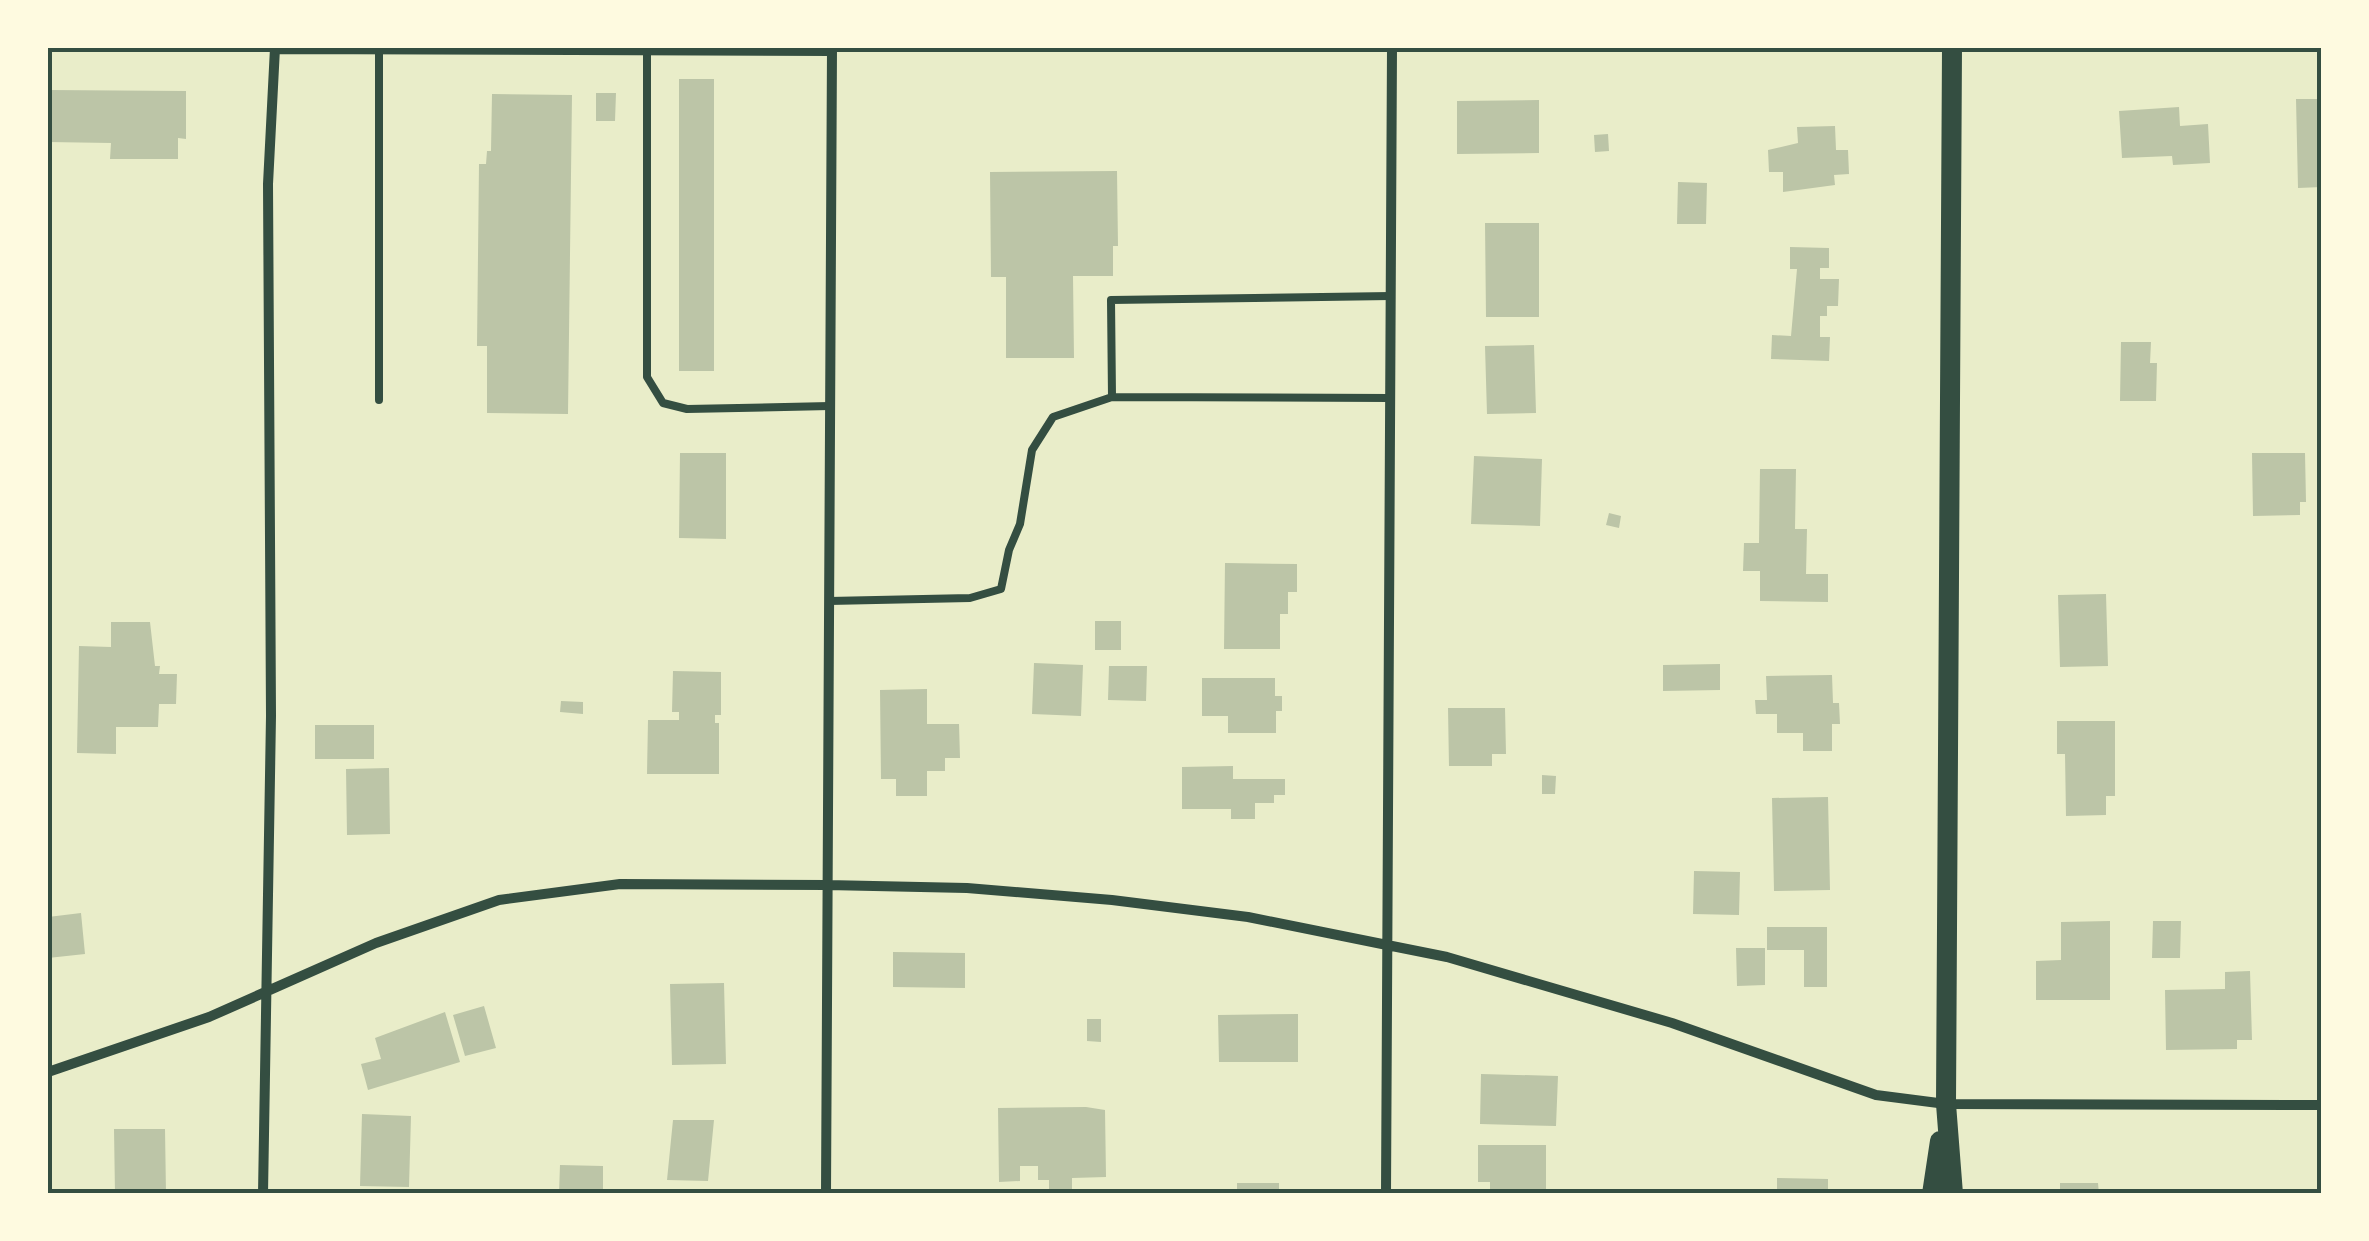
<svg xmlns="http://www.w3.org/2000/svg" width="2369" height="1241" font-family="'Noto Sans',sans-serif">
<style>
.building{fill:#bcc5a7}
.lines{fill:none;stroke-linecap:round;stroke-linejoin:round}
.service{stroke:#344e41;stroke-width:8}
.minor{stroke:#344e41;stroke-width:10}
.secondary{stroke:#344e41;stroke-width:20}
.neatline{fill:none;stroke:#344e41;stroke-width:4}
</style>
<rect width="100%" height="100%" fill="#e9edc9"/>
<path class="building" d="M679,79H714V371H679Z
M48,90L186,91V139L178,138V159H110L111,143L48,142Z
M596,93H616L615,121H596Z
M492,94L572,95L568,414L487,413V346H477L479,164H486L487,151H491Z
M2296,99H2322V187L2298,188Z
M1539,100V153L1457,154V101Z
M2179,107L2180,126L2208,124L2210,163L2173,165L2172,156L2122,158L2119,111Z
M1835,126L1836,150H1848L1849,174L1834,175L1835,185L1783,192V172H1769L1768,150L1798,143L1797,127Z
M1608,134L1609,151L1595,152L1594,135Z
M1117,171L1118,246H1113V276H1073L1074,358H1006V277H991L990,172Z
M1678,182L1707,183L1706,224H1677Z
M1485,223H1539V317H1486Z
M1790,247L1829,248V268H1820V279H1839L1838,306H1827V316H1820V337H1830L1829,361L1771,359L1772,335L1791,336L1797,269H1790Z
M2121,342H2151L2150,363H2157L2156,401H2120Z
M1534,345L1536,413L1487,414L1485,346Z
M680,453H726V539L679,538Z
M2252,453H2305L2306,502H2300V515L2253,516Z
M1474,456L1542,459L1540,526L1471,524Z
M1760,469H1796L1795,529H1807L1806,574H1828V602L1760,601V571H1743L1744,543H1759Z
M1609,513L1621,516L1619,528L1606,525Z
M1225,563L1297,564V592H1288V614H1280V649H1224Z
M2106,594L2108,666L2060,667L2058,595Z
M1095,621H1121V650H1095Z
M111,622H150L155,666H160L159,674H177L176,704H159L158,727H116V754L77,753L79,646L111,647Z
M1034,663L1083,665L1081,716L1032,714Z
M1720,664V690L1663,691V665Z
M1109,666H1147L1146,701L1108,700Z
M673,671L721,672V715H715V723H719V774H647L648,720H679V712H672Z
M1832,675L1833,703H1839L1840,724H1832V751H1803V733H1777V714H1756L1755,700H1767L1766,676Z
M1202,678H1275V696H1282V711H1276V733H1228V716H1202Z
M927,689V724H959L960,758H945V771H927V796H896V779H881L880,690Z
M561,701L583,702V714L560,712Z
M1448,708H1505L1506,754H1492V766H1449Z
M2057,721H2115V796H2106V815L2066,816L2065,754H2057Z
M315,725H374V759H315Z
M1233,766V779H1285V795H1274V803H1255V819H1231V809H1182V767Z
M389,768L390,834L347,835L346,769Z
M1542,775L1556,776L1555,794H1542Z
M1828,797L1830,890L1774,891L1772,798Z
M1694,871L1740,872L1739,915L1693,914Z
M81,913L85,954L48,958V917Z
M2110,921V1000H2036V961L2061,960V922Z
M2153,921H2181L2180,958H2152Z
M1767,927H1827V987H1804V950H1767Z
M1736,948H1765V985L1737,986Z
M893,952L965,953V988L893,987Z
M2250,971L2252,1040H2237V1049L2166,1050L2165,990L2225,989V972Z
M724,983L726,1064L672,1065L670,984Z
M484,1006L496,1048L465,1056L453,1015Z
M445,1012L460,1062L368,1090L361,1064L381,1059L375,1038Z
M1298,1014V1062H1219L1218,1015Z
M1087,1019H1101V1042L1087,1041Z
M1481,1074L1558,1076L1556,1126L1480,1124Z
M1086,1107L1105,1110L1106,1177L1072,1178V1193H1049V1180H1038V1166H1020V1181L999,1182L998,1108Z
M362,1114L411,1116L409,1187L360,1186Z
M673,1120H714L708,1181L667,1180Z
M114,1129H165L166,1194H115Z
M1478,1145H1546V1194H1490V1182H1478Z
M560,1165L603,1166V1194H559Z
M1777,1178L1828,1179V1194H1777Z
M1237,1183H1279V1194H1237Z
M2060,1183H2098L2099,1194H2060Z"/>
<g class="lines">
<path class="service" d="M379,50V400
M647,50V377L663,403L687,409L830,406
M1112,397L1390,398
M829,601L970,598L1001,589L1009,550L1020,524L1032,450L1053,417L1112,397L1111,300L1391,296"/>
<path class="minor" d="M275,49L832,51
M48,1072L209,1017L376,943L499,900L620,884L827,885L967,888L1112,900L1248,917L1387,945L1447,957L1672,1023L1876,1095L1946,1104L2322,1105
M263,1194L271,716L268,184L275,48
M826,1194L832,48
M1386,1194L1392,48"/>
<path class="secondary" d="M1952,48L1946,1104L1953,1194
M1932,1194L1940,1141"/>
</g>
<rect width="2369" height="1241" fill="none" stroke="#fefae0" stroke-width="100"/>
<rect x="50" y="50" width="2269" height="1141" class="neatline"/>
</svg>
